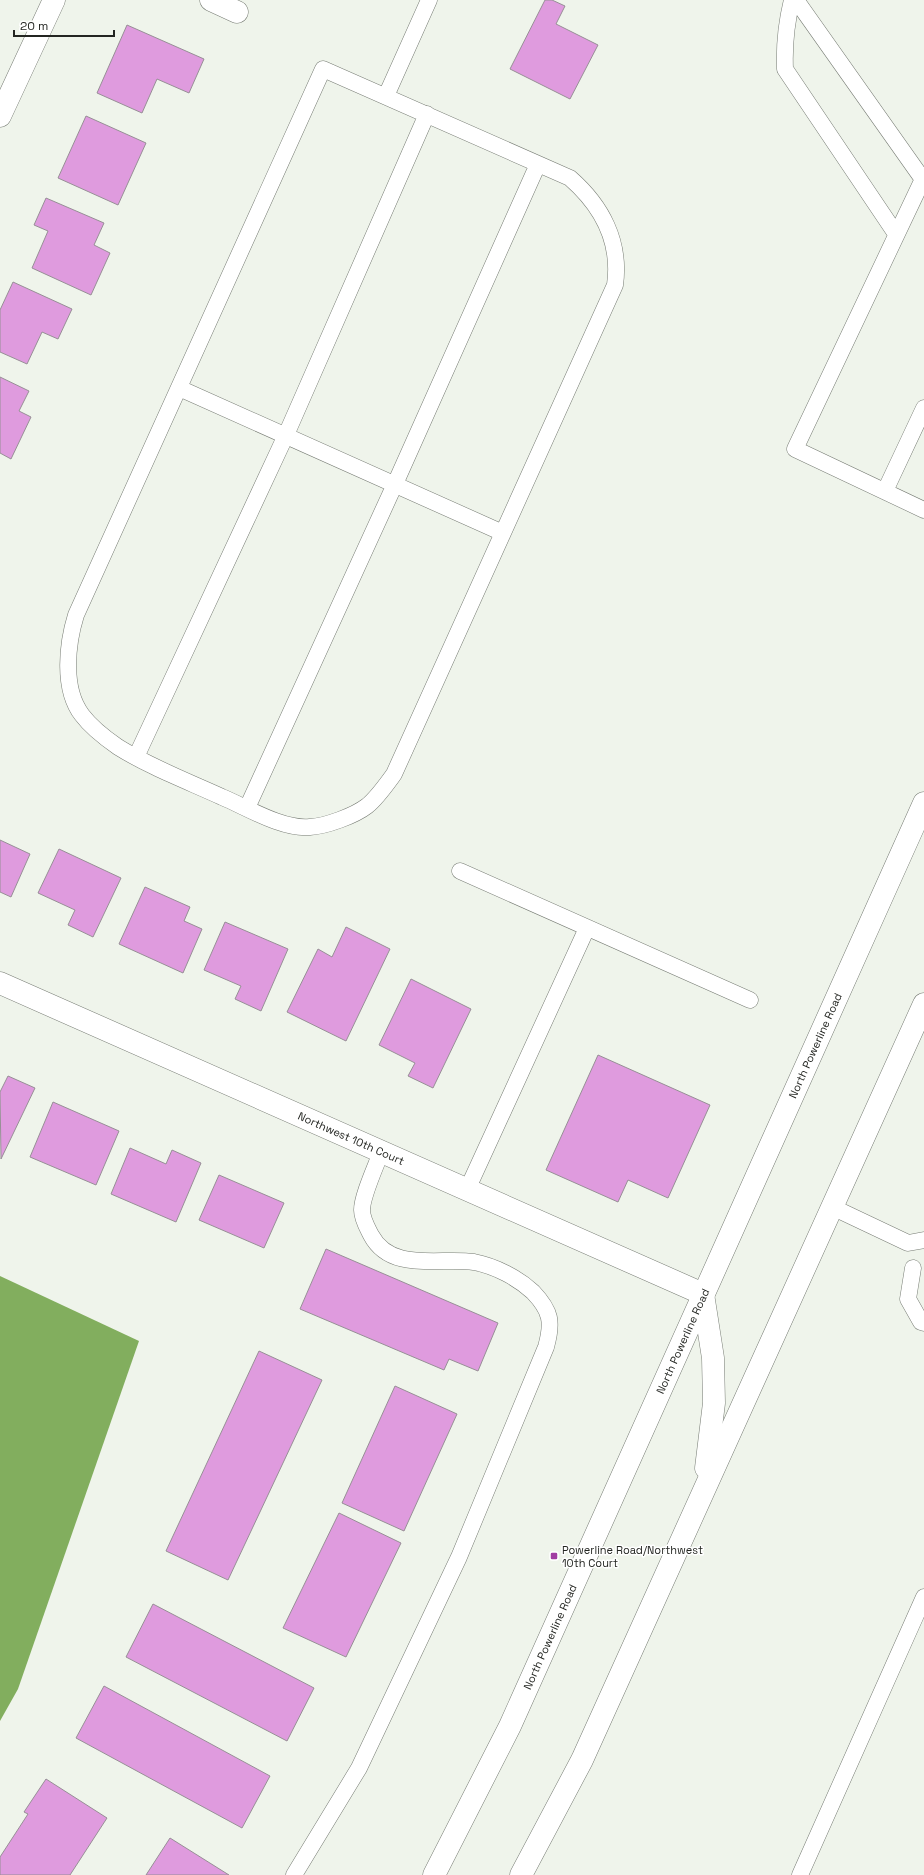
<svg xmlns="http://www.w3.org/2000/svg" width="924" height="1875" font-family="'Space Grotesk',sans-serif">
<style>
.water{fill:#82ae5e}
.building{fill:#df9bde;stroke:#978f96}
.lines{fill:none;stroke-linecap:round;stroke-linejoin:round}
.lane-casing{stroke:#777c74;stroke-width:17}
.street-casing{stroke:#777c74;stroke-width:23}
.secondary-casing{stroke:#777c74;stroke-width:23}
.lane{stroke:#fff;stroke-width:16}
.street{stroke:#fff;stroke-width:22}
.secondary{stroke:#fff;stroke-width:22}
.poi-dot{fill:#a13da2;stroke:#fff;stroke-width:1.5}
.labels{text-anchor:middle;stroke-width:3;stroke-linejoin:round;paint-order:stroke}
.street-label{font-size:11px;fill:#232521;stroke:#fff}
.poi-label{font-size:11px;fill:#232521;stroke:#fff;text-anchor:start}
</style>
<rect width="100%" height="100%" fill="#eff4eb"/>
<path class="water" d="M0,1276L139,1341L18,1689L0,1721Z"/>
<path class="building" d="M545,0H552L565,6L556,24L598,45L570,99L510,69Z
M127,25L204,59L189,93L157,79L142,113L97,93Z
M86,116L146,143L118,205L58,178Z
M46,198L104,223L94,245L110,253L91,295L32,268L48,231L34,225Z
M13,282L72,309L58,339L42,332L27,364L0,352V310Z
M0,377L29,391L19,411L31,417L11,459L0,453Z
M0,840L30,854L11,897L0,892Z
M59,849L121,878L93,937L68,925L75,910L38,893Z
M145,887L190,907L184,921L202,929L183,973L119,944Z
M225,922L288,949L261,1011L235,999L241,986L204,970Z
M346,927L390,949L346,1041L287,1012L318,949L332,957Z
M411,979L471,1009L433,1088L408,1076L415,1063L379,1045Z
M598,1055L710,1105L668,1198L628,1180L618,1202L546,1170Z
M8,1076L35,1088L1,1159L0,1092Z
M53,1102L119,1131L96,1185L30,1157Z
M130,1148L166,1164L172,1150L201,1163L176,1222L111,1194Z
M219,1175L284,1203L264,1248L199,1220Z
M326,1249L498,1323L478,1371L449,1359L444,1370L300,1309Z
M259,1351L322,1380L228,1580L166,1551Z
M395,1386L457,1414L404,1531L342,1503Z
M339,1513L401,1543L346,1657L283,1628Z
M153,1604L314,1688L287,1741L126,1657Z
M104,1686L270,1776L242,1828L76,1738Z
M46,1779L107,1818L70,1875H0V1857L28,1814L24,1812Z
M170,1838L229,1875H146Z"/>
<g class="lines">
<defs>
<path id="lane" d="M792,0C786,24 784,44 785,69L896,234
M796,0L924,181
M323,69L570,178C602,206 621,242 615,285L394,774C386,785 377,798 367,806C354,816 326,826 310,827C283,830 246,807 222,797C187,781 150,767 118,747C105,738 91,727 82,715C62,689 67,644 76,615Z
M386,96L429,0
M923,179L795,449L924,510
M179,388L503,533
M885,491L924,408
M136,757L286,435L427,114
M247,808L395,484L538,164
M460,871L750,1000
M467,1190L587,928
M832,1207L908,1243L924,1240
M913,1268L908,1299L921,1322L924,1323
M294,1875L359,1768L459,1557L546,1347C553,1322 551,1311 533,1292C518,1278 495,1266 474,1262C440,1257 391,1273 371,1235C367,1227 362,1219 362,1210C362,1196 376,1166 381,1152
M800,1875L924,1597"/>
<g id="street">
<path d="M211,0L237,12"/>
<path d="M0,116L54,0"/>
<path id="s1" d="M0,983L703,1294"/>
</g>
<g id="secondary">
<path d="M703,1294L713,1358L714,1403L706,1468"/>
<path id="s2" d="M434,1875L510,1726L924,803"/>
<path d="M521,1875L582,1760L924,1004"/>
</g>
</defs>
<use href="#lane" class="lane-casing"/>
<use href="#street" class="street-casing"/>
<use href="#secondary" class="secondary-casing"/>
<use href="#lane" class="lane"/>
<use href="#street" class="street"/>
<use href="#secondary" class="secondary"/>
</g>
<rect class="poi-dot" x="550" y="1552" width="8" height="8" rx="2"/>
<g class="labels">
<g class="street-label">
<text dy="4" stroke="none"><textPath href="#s2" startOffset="913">North Powerline Road</textPath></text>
<text dy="4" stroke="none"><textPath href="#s1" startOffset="384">Northwest 10th Court</textPath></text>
<text dy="4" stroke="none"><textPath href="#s2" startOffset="589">North Powerline Road</textPath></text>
<text dy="4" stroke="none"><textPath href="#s2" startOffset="265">North Powerline Road</textPath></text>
</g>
<g class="poi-label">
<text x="562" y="1554">Powerline Road/Northwest<tspan x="562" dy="13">10th Court</tspan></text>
</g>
</g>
<path d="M14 30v6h100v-6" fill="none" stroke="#232521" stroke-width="2"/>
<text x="20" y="30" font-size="12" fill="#232521" stroke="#ffffff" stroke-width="3" paint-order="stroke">20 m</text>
</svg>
